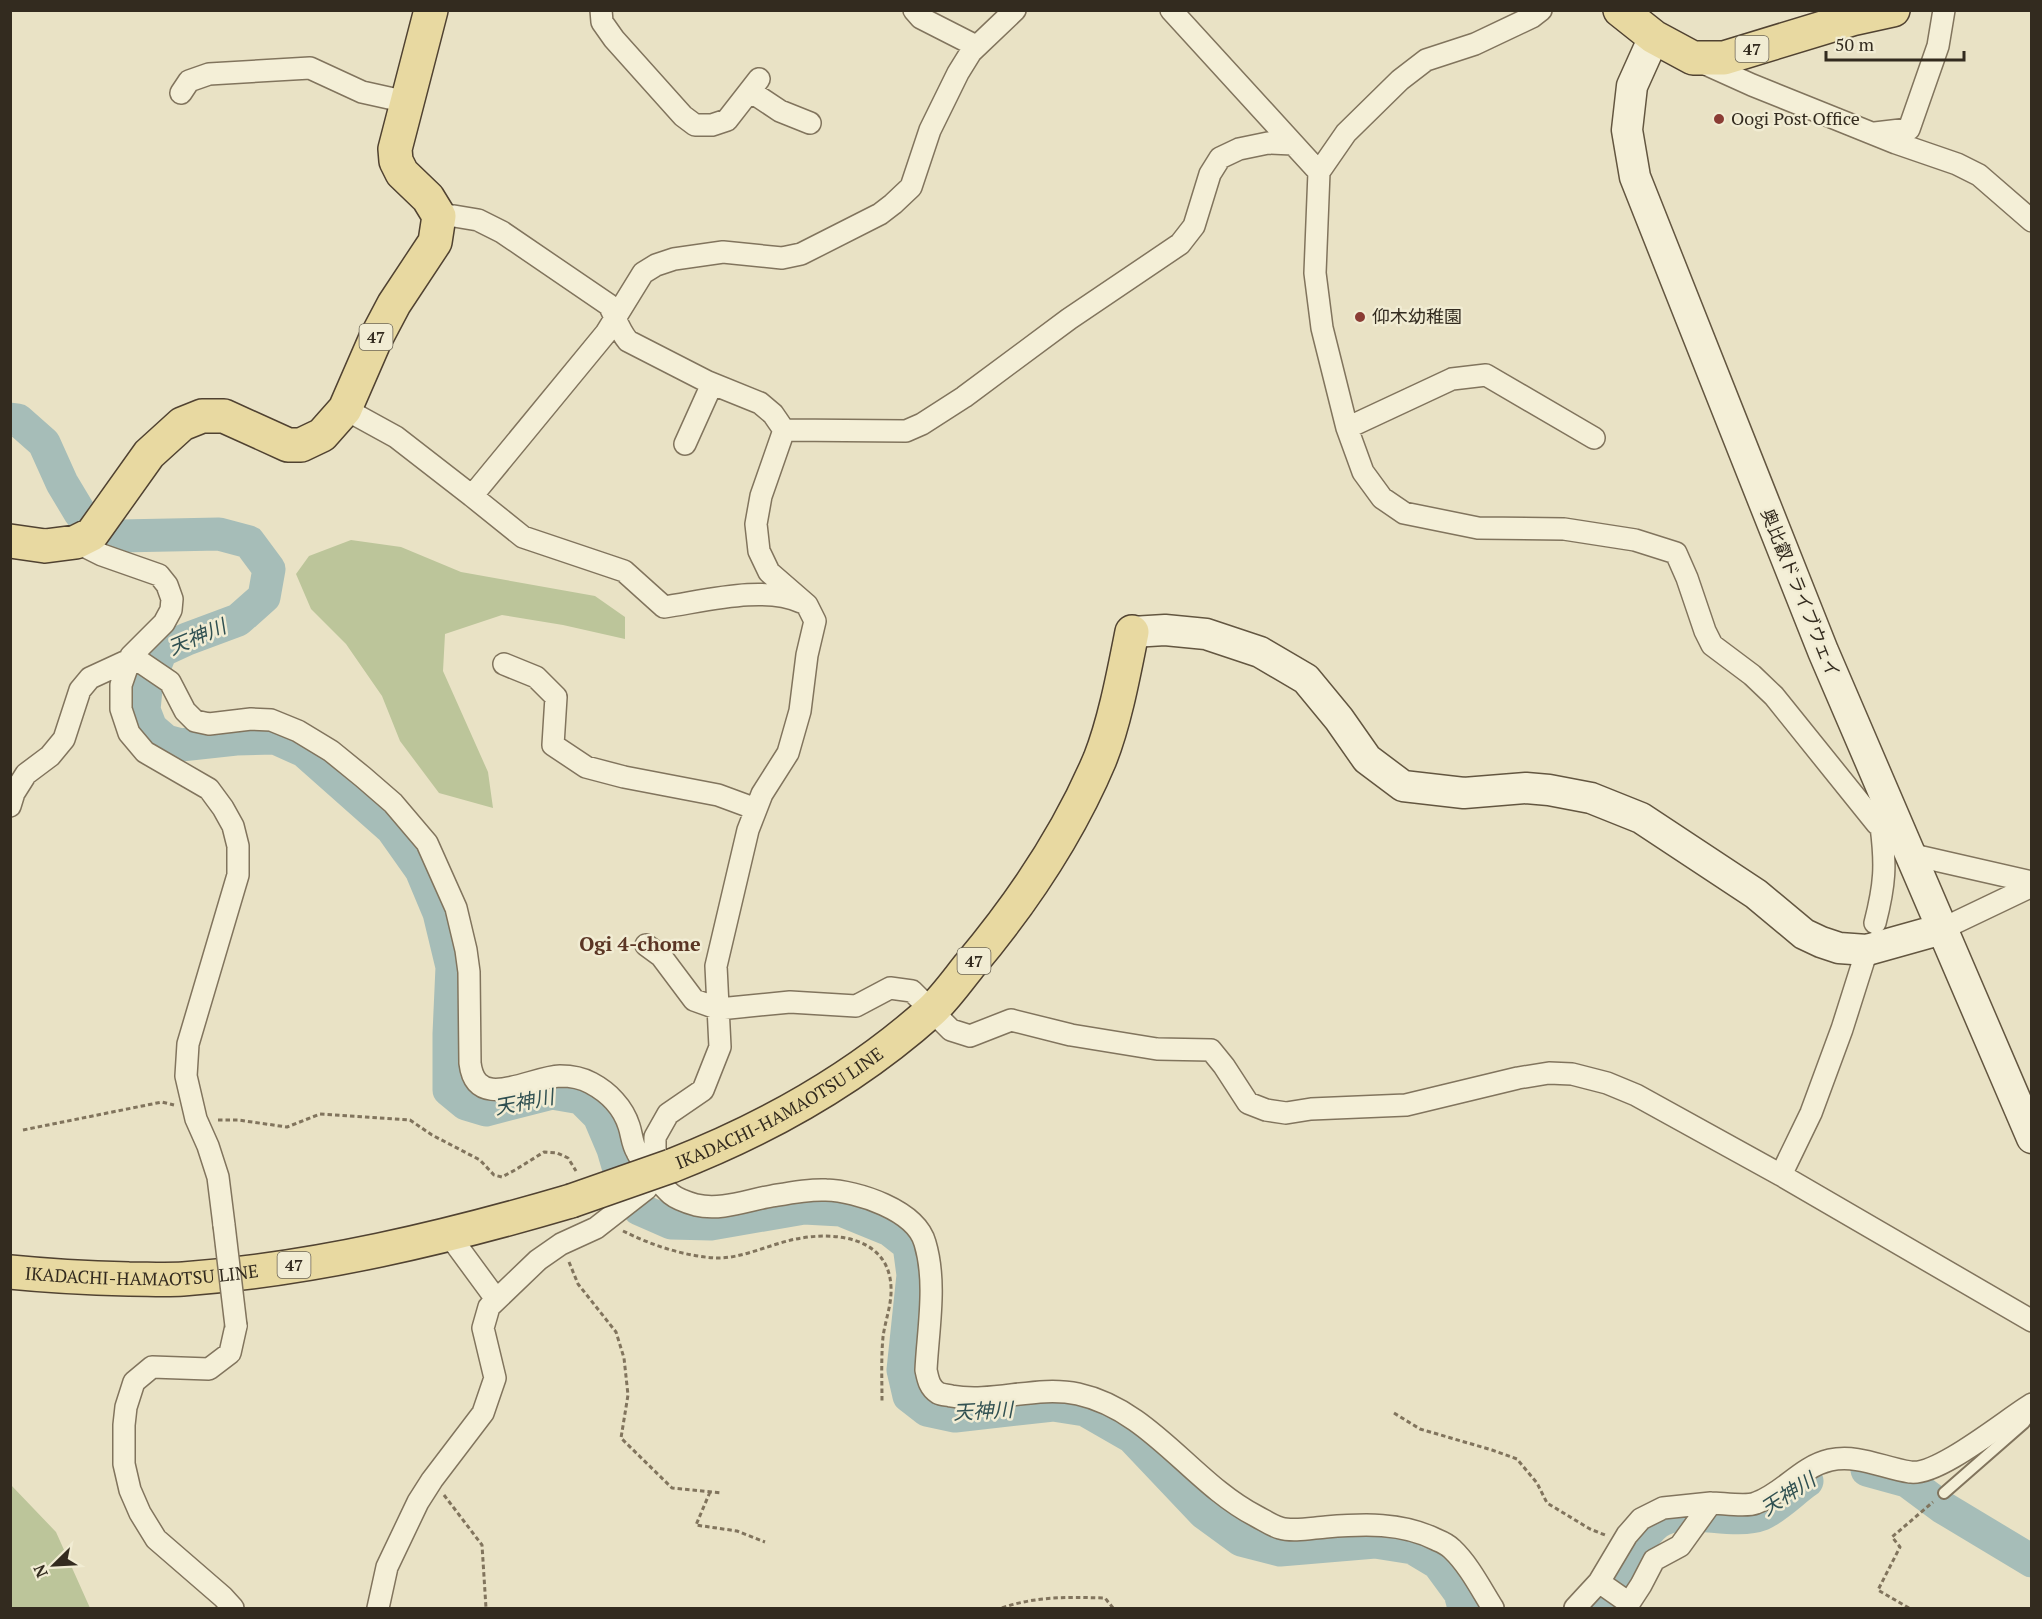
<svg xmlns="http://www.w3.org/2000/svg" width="2042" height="1619" font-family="'PT Serif','Noto Sans JP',serif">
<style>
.green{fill:#bcc59a}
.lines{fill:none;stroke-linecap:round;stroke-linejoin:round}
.river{stroke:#a6bdb8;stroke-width:33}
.lane-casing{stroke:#81745d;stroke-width:14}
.street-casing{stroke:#81745d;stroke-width:24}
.secondary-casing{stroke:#635640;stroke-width:33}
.primary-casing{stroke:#504231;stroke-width:36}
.path{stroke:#81745d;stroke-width:3;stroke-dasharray:4.5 3;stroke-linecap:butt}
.lane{stroke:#f4efd7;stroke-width:10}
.street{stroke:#f4efd7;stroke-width:21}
.secondary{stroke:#f4efd7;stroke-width:30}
.primary{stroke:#e8d9a1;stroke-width:33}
.street-bridge-casing{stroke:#81745d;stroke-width:24;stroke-linecap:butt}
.primary-bridge-casing{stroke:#504231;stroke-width:36;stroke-linecap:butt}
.street-bridge{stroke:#f4efd7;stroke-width:21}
.primary-bridge{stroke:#e8d9a1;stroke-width:33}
.poi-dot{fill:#8a3c34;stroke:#f1ecd3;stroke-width:2}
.labels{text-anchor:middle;stroke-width:5;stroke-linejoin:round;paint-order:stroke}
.shield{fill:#f1ecd3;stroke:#6c6555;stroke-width:1.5}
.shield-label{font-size:16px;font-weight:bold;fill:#332b1f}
.poi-label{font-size:18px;fill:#332b1f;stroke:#f1ecd3;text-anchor:start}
.street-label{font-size:18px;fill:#332b1f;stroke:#f1ecd3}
.water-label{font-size:20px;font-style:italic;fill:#305051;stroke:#f1ecd3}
.neighbourhood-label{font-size:20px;font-weight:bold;fill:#5b3524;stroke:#f1ecd3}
</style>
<rect width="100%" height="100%" fill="#e9e2c5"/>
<path class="green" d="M351,540L401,547L461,572L595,596L625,617V639L563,625L502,615L445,634L443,671L488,772L493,808L439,793L400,741L382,696L346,644L311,609L296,574L309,556Z
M11,1485L56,1532L90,1608H11Z"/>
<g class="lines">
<path class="river" d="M10,419L18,420L44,443L62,483L80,513L108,531L120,536L219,534L249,542L269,569L264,597L238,620L187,639L161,651L146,689L144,710L151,728L166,741L181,745L236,739L275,738L304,751L392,829L421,870L439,913L452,967L449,1034V1090L466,1104L486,1110L552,1093L581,1098L599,1116L613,1149L625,1190L639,1209L671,1223L711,1224L804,1208L841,1210L890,1230L909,1245L913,1275L903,1370L909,1396L927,1410L955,1416L1053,1405L1085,1410L1132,1437L1204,1513L1241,1540L1280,1550L1375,1542L1413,1548L1438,1563L1460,1593L1464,1608
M1867,1470L1907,1481L1942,1507L2032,1561
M1603,1608C1623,1582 1631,1544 1657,1523C1683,1504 1731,1526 1762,1514C1776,1508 1794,1490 1807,1481"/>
<defs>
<path id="lane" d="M1944,1493L2024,1423L2032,1412"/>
<path id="street" d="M601,10L602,22L614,39L683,116L695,125H712L727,120L759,79
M914,10L921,18L976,46
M1171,10L1319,172
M1541,10L1532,17L1475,44L1426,60L1400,80L1346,133L1319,172L1315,273L1322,328L1347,428L1363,472L1382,498L1404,513L1478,528L1564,529L1635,540L1676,553L1687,578L1705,631L1712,645L1752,675L1774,696L1877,824L1886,828L1897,824
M1701,62L1752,85L1896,143L1957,164L1979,175L2032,221
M750,91L780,111L810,123
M181,93L189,81L209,74L310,68L362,92L407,102
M1875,133L1909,129L1938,46L1944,10
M439,216H454L478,220L502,232L609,305C616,318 618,329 628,341L708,382L760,403L773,414L784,430L906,431L922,424L964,397L1069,319L1180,244L1194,226L1210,174L1220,158L1239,149L1268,143L1293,144
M345,409L396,437L472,496L606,333L643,273L656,265L674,259L723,252L782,258L801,254L880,214L893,204L911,187L930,130L958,73L971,52L1015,10
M1347,428L1452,379L1486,375L1594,438
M685,444L712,384
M472,496L523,537L624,571L664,607C705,601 764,585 801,602
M76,542L102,555L159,575L167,585L172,599L171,610L164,623L131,656L121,685V709L129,733L145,752L209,789L223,808L233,826L238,846V875L188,1044L186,1076L196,1119L208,1146L218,1177L224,1225
M504,664L536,677L556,697L553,745L586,767L624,777L718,795L756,809
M10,806L14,793L26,774L50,756L64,739L80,690L90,678L129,660L142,663L170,682L185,711L195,721L209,724L251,719L271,720L298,731L331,751L363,777L393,803L427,843L456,908L466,950L469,972L470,1063C476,1113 530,1077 560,1076C571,1076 582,1078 591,1083C608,1092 623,1107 629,1126C632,1135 632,1144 637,1152C640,1160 665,1189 671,1194C677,1199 689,1203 696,1205C721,1211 748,1200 772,1196C789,1193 809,1189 826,1190C857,1191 916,1210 925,1243C937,1283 928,1329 926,1370C928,1379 929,1387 938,1393C942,1395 947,1395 951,1396C993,1404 1036,1385 1078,1394C1151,1410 1192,1483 1256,1516C1264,1520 1272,1526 1280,1528C1293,1532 1312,1528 1326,1527C1363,1524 1402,1522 1437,1540C1442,1542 1448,1545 1452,1549C1469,1565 1481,1589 1493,1608
M1909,854L2032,882
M1875,923C1885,884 1886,865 1881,826
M1942,929L2032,886
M646,945L661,956L694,1000L719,1009L790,1002L856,1006L890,988L912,991L951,1030L970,1036L1011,1020L1071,1035L1157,1049L1211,1050L1224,1066L1248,1103L1266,1110L1286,1113L1311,1109L1406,1105L1518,1078L1549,1073L1572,1074L1607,1083L1636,1095L1781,1175L2032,1321
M1781,1175L1811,1113L1842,1029L1867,950
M449,1235L496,1299
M1599,1582L1629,1603
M233,1608L223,1597L156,1539L140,1513L130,1490L124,1464V1425L126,1407L134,1382L152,1367L209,1369L230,1353L236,1326
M378,1608L387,1567L418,1502L432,1480L483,1413L495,1378L483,1328L489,1307L538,1260L561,1244L596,1228L646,1189L655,1175V1137L668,1114L703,1090L720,1047L716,966L748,830L762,794L788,753L800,711L807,655L815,621L807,605L769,572L759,551L756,524L761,496L784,430
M1575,1608L1599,1582L1627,1535L1641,1519L1663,1508L1711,1503
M1626,1608L1641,1585L1654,1560L1680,1546L1711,1503C1722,1503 1746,1507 1756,1503C1784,1493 1800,1467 1830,1460C1858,1454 1883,1468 1910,1472C1937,1477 2007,1419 2032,1404"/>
<path id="secondary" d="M1654,37L1632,86L1627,130L1635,177L1823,651L2032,1138
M1132,632L1165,630L1206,634L1260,652L1306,679L1339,719L1367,759L1403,786L1464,793L1526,788L1549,790L1591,798L1641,818L1756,894L1804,934L1821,942L1839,948L1867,950L1942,929"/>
<g id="primary">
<path d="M1620,10L1654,37L1693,58H1724L1852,19L1893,10"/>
<path d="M10,541L45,546L76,542L92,534L149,454L182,424L202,416H224L288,445H301L322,435L345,409L375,340L394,304L435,242L439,216L428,198L402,173L396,161L395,149L431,10"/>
<path id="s1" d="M671,1166C766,1129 855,1079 931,1011C945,998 957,981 969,966C1022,903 1068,835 1100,759C1115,721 1124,672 1132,632"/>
<path id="s2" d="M10,1272C50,1276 89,1278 129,1279C147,1279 165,1280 183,1279C315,1269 445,1238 571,1201"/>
</g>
</defs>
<use href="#lane" class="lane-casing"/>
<use href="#street" class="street-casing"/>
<use href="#secondary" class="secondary-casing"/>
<use href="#primary" class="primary-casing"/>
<path class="path" d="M218,1120H238L287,1127L320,1114L410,1120L432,1135L480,1160L494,1175L502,1177L515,1170L544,1152L557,1153L568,1158L576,1171
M23,1130L162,1102L174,1105
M623,1231C651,1245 684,1256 715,1258C742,1259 770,1244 796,1239C835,1231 889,1237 891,1287C892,1304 885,1321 883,1337C881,1358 882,1380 882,1402
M569,1262L578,1284L616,1332L624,1358L628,1395L621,1438L672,1488L722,1493
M1394,1413L1420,1429L1492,1450L1517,1459L1537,1483L1547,1503L1590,1529L1605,1535
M710,1492L696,1525L737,1531L765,1542
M444,1495L482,1545L486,1608
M1002,1608C1036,1596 1069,1597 1105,1598L1113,1608
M1909,1608L1878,1590L1900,1547L1892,1537L1933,1502"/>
<use href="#lane" class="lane"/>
<use href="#street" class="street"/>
<use href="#secondary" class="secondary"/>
<use href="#primary" class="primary"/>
<defs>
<path id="street-bridge" d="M224,1225L236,1326"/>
<path id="primary-bridge" d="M571,1201L671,1166"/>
</defs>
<use href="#street-bridge" class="street-bridge-casing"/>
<use href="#primary-bridge" class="primary-bridge-casing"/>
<use href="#street-bridge" class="street-bridge"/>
<use href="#primary-bridge" class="primary-bridge"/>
</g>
<g class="poi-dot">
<circle cx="1719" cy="119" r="6"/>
<circle cx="1360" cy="317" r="6"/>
</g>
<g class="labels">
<g class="shield">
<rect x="1735.5" y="36" width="33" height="26" rx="4.5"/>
<rect x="359.5" y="324" width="33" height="26" rx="4.5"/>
<rect x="957.5" y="948" width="33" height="26" rx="4.5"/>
<rect x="277.5" y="1252" width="33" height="26" rx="4.5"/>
</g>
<g class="shield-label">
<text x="1752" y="55">47</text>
<text x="376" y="343">47</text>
<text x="974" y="967">47</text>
<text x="294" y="1271">47</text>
</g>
<g class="poi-label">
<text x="1731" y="125">Oogi Post Office</text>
<text x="1372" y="323">仰木幼稚園</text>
</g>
<g class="street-label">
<text transform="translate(1800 593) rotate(68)" y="6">奥比叡ドライブウェイ</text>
<text dy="6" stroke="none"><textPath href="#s1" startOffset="123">IKADACHI-HAMAOTSU LINE</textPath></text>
<text dy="6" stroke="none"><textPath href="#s2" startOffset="132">IKADACHI-HAMAOTSU LINE</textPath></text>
</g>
<g class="water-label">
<text transform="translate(197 637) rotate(-23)" y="7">天神川</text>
<text transform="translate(524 1102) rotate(-11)" y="7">天神川</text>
<text transform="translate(983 1411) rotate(-3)" y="7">天神川</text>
<text transform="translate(1788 1494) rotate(-33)" y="7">天神川</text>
</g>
<g class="neighbourhood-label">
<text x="640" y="951">Ogi 4-chome</text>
</g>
</g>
<rect width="2042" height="1619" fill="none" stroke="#332b1f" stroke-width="24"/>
<g transform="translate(54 1565) rotate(246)" stroke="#f1ecd3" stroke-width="4.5" paint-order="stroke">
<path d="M0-4.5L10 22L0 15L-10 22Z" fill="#332b1f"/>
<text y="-9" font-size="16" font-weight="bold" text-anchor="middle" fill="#332b1f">N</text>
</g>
<path d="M1826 51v9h138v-9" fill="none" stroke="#332b1f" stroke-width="3"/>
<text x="1835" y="51" font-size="18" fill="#332b1f" stroke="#f1ecd3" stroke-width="4.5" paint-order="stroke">50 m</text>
</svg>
